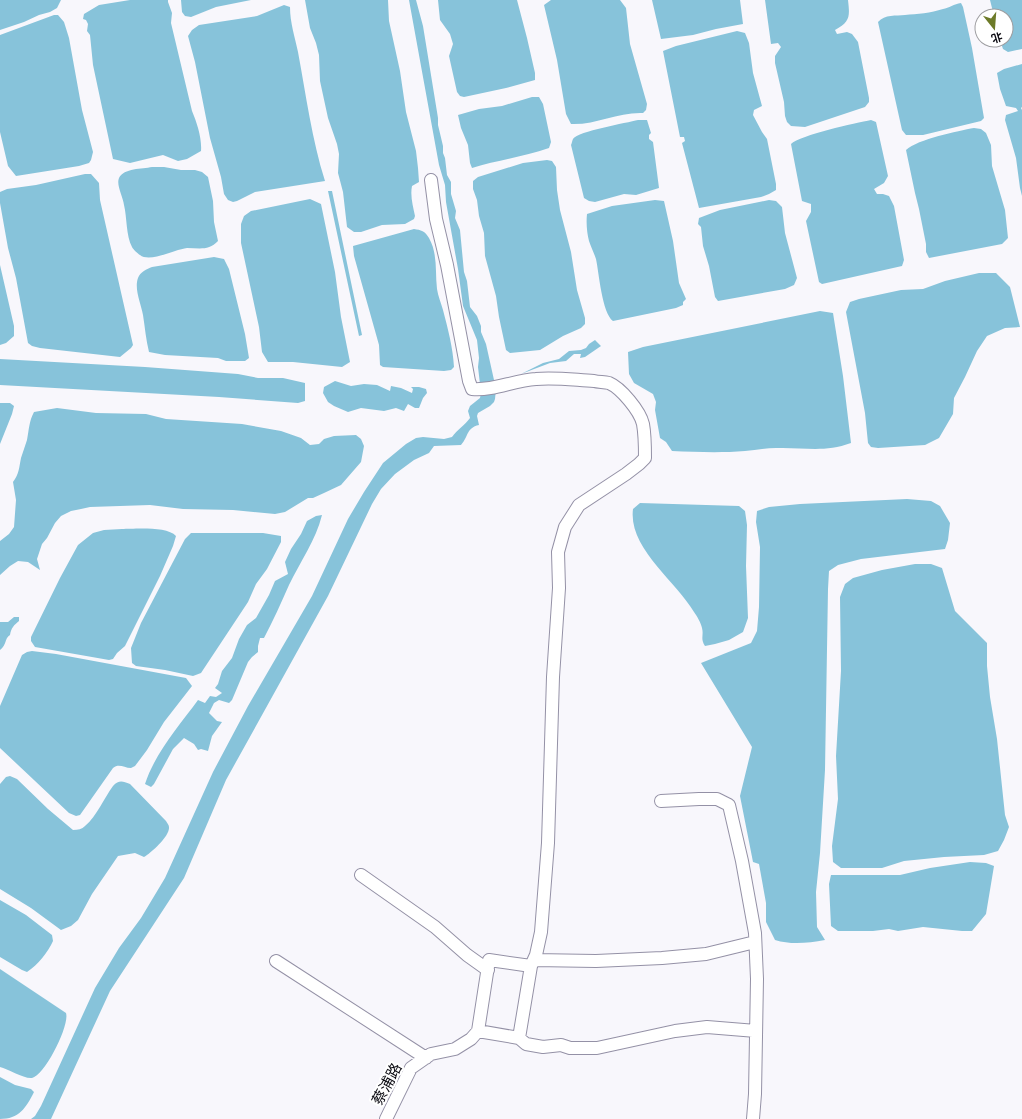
<svg xmlns="http://www.w3.org/2000/svg" width="1022" height="1119" font-family="Karla,'Noto Sans SC',sans-serif">
<style>
.water{fill:#87c3da}
.lines{fill:none;stroke-linecap:round;stroke-linejoin:round}
.street-casing{stroke:#9491a6;stroke-width:14}
.street{stroke:#fff;stroke-width:12}
.labels{text-anchor:middle;stroke-width:4;stroke-linejoin:round;paint-order:stroke}
.street-label{font-size:15px;fill:#0b0a11;stroke:#fff}
</style>
<rect width="100%" height="100%" fill="#f8f7fc"/>
<path class="water" d="M0,0H61L57,8L50,12L39,15L24,22L0,30Z
M130,0H168V2L172,13L171,23L192,111C197,123 202,138 201,151L187,159L178,161L163,155L130,163L113,159L93,65L90,35L87,31L88,24L86,20L83,19L84,14L99,5Z
M181,0H251L216,7L191,17L185,16L182,12Z
M305,0H388L389,21L400,71L406,112L416,151L418,168L419,182L412,186C410,196 413,206 415,216L414,219L405,224L382,225L361,232H354L347,227L343,192L338,173L339,154L337,144L328,118L320,81L319,55L316,43L310,28Z
M409,0H416L423,26L438,118V125L443,146V153L445,158L447,175L451,182V194L456,211L455,218L460,230L464,272L467,281L470,307L477,316L481,326V332L486,344L496,389L495,399L494,402L490,406L478,413L477,416L479,425C466,428 469,436 461,445L434,446L429,453L414,460L395,474L381,489L372,504L328,596L226,780L184,878L110,991L51,1119H31L35,1116L41,1106L95,988L119,948L141,918L165,878L213,772L248,706L312,596L348,519L364,492L383,463L406,444L416,438L423,437L444,439L452,437C457,430 465,425 470,418L468,411L470,406L480,398L481,393L478,367L479,358L477,340L463,306L458,269L446,202L445,185L439,165Z
M438,0H517L527,38L535,73V80L506,88L464,97L460,96L457,92L449,56L453,44L450,34L440,20Z
M551,0H620L626,8L630,44L647,104L646,110L643,113C618,112 596,125 571,124L566,114L557,60L544,5Z
M652,0H740L743,24L716,29L693,35L661,39Z
M765,0H848C850,17 850,22 835,30L837,34L847,32L852,34L858,42L869,98V102L865,107L805,127L791,126L787,122L785,116L784,102L775,63V56L781,47L778,43L771,44Z
M990,0H1022V49L1008,52L1003,49L1000,40H1006V16H994Z
M961,3L963,7L972,48L984,118L981,121L923,135H906L902,130L878,22C885,14 896,16 905,15C917,14 931,13 943,9C949,8 954,4 961,3Z
M284,5L290,7C290,23 295,37 298,52C306,95 312,140 325,181L255,192L237,201L233,202L228,200L224,194L221,177L210,138L195,62L188,36L192,30L199,25L257,16Z
M54,15H58L64,22L69,38L82,110L93,152L91,160L89,163L79,166L16,176L8,166L0,132V35Z
M737,31L745,33L749,43L753,73L762,106L754,110L753,115L762,132L767,139L776,184V190L769,194L761,197L699,208L682,143L685,141L684,137H680L663,51L676,46Z
M1022,64V107L1021,108L1022,110V196L1020,188L1016,158L1005,120L1006,115L1018,111L1016,108L1006,106L1000,89L997,73L1004,69Z
M532,97H539L543,104L551,142L549,148C524,157 497,160 472,168L470,163L468,145L461,128L458,115L479,109L502,106Z
M638,120H647L651,133L649,135V139L653,142L659,188L636,195L624,194L595,202L589,201L584,198L571,145C572,143 572,141 573,139C578,131 627,123 638,120Z
M871,120L876,122L888,176L884,183L874,189L877,194H883L889,196L894,206L904,260L902,266L822,284L819,282L806,221L811,212V204L802,201L791,144C800,135 856,123 871,120Z
M974,128L981,129L986,133L991,145L992,166L1005,210L1008,238L1002,244L929,258L926,252V244L919,209L915,193L906,150C918,139 958,131 974,128Z
M547,160L552,161L556,167L557,190L560,210L571,252L577,290L585,318V324L581,328L563,336L540,350L510,353L506,350L499,317L496,296L485,256L484,233L479,216L477,200L473,189V181L478,177L523,163Z
M152,167H164L181,170H195L202,172L208,177L213,201L214,222L218,241C209,251 199,248 187,248C176,249 150,263 140,255C138,254 133,249 132,247C126,236 127,217 124,205C123,197 116,185 119,178C124,168 142,169 152,167Z
M85,174H91L99,183L100,200L133,345L131,348L120,357L40,348L32,346L28,343L16,278L8,248L0,203V192L7,189L36,185Z
M328,191H332L362,335L359,336Z
M310,199L321,204L335,272L341,317L350,362L342,367L293,362H268L262,352L259,327L241,243V224L244,216L251,211Z
M655,200L664,201L673,241L679,283L686,299L683,302V305L676,308L613,321C602,313 599,273 596,259C594,253 591,247 589,241C587,233 586,223 587,214L612,206Z
M769,200L776,201L782,207L785,233L797,278L794,285L785,289L718,301L715,297L709,266L703,246L701,227L698,224L699,218L720,210Z
M414,229C421,230 425,231 429,238C438,254 435,272 437,289C438,296 441,303 443,310C448,329 453,348 454,367L451,370L444,371L383,367L380,365L379,345L354,256L353,246Z
M214,257L224,259L229,269L245,334L249,358L245,361H226L218,358L165,355L149,352C146,340 145,328 143,315C141,304 134,289 138,278C140,272 147,269 152,267Z
M0,265L14,326V336L6,343L0,345Z
M979,273H996L1010,287L1020,327L1005,328L987,336L977,351L965,377L954,398L953,414L939,438L925,445L878,448L871,447L868,443L865,413L846,312L850,302L859,299L901,290L923,289L945,281Z
M820,311L833,313L843,376L851,443C824,453 803,447 776,448C766,448 755,450 745,451C721,453 696,452 672,451L666,442L660,438L655,410L656,402L653,394L634,383L629,374L628,352L643,347Z
M595,340L601,346L585,357L580,358L581,354H574L566,361L550,363L521,374L543,363L559,359L569,351L581,350L586,348L589,344Z
M0,359L145,367L238,374L258,378H283L305,383V401L298,403L219,397L0,385Z
M335,381L351,386L364,384L377,385L390,391L391,386L401,388L412,393L413,389L411,387H419L426,389L427,393L423,398L419,408H415L408,404L404,411L396,408L384,411L361,408L348,412L334,406L328,402L323,393L324,387Z
M0,403H10L14,406L12,414L0,444Z
M57,408L96,413L146,414L166,419L242,424L281,431L301,438L310,445L319,444L324,439L334,436L356,435L361,439L364,446L361,462L341,485L324,493L313,498H308L285,512L275,514L233,510L183,509L150,505L90,507L81,509L71,511L61,516L55,523L47,538L42,544L37,559L40,570L28,562L18,561L10,566L0,575V541L9,534L14,527L16,500L13,482C19,474 19,468 21,458C23,452 25,446 27,440C29,430 29,421 34,412Z
M907,499L931,501L940,506L950,523L948,540L945,549L861,559L838,565L829,571L828,589L825,770L820,853L816,892L817,927L825,940C808,943 791,945 775,940L766,922V903L759,864L753,862L740,796L752,747L701,663L751,643L757,631L759,607L760,547L756,522L757,511L769,507L800,504Z
M640,503L739,506L745,511L747,525L746,566L748,618L743,632L729,640L715,644L705,646C700,638 704,636 702,628C701,623 697,616 694,612C676,581 628,548 633,509Z
M322,515C316,540 300,562 289,585C281,603 273,621 264,638H260L258,646V652L252,657L248,662L232,700L229,703L219,700L214,703L209,713L217,721L222,722L212,736L208,751L201,749L198,750L194,744L184,738L173,749L154,784L151,787L145,784C155,753 179,726 198,700L205,703L210,696L216,697L222,693L215,688L218,684L222,671L232,658L239,639L247,625L256,618L269,595L275,581L288,574L285,562L291,549L301,534L307,521L316,516Z
M122,529C134,529 167,526 176,536L173,546L160,576L125,646L117,653L113,659L109,660L35,647L31,641V637L60,578L78,545L93,533L104,530Z
M191,533H263L281,536V542L267,569L256,584L248,602L201,673L193,676L165,670L136,666L132,663L131,648L141,623L185,539Z
M915,564H931L942,568L955,611L987,643V666L990,697L997,739L1005,815L1009,827L1004,840L998,851L984,855L944,857L904,861L882,868H841L833,862L832,846L838,799L836,756L841,671L840,597L845,584L853,578L882,570Z
M14,617H19V621C14,625 11,628 10,635C4,639 7,645 0,650V622H8Z
M32,651L56,654L186,678L192,686L164,722L147,750L135,766L131,768C124,768 119,763 113,768L80,815L76,816L69,813L0,748V706L22,655L27,652Z
M10,776L17,779L48,809L73,830C78,830 82,829 85,826C97,816 104,798 113,786C119,780 122,781 130,784L166,821C167,823 169,825 169,827C170,836 151,853 144,857L135,853L118,856L92,894L78,920L71,926L61,930L31,908L0,889V784L6,777Z
M970,862L986,863L994,866L986,914L972,931H962L923,927L898,931L889,929L873,931H838L831,926L829,884L831,875H900L930,868Z
M0,900L26,915L52,935L53,941C48,952 38,965 27,972L22,970L0,957Z
M0,969L66,1013C70,1025 45,1075 32,1078C24,1079 8,1069 0,1067Z
M0,1077L15,1085L31,1089L34,1092C26,1108 19,1119 0,1119Z"/>
<g class="lines">
<defs>
<path id="street" d="M431,180L436,219L447,265L469,381L472,389C494,391 514,380 536,379C554,377 575,380 594,381C598,382 604,382 609,383C621,388 640,411 643,424C645,435 645,446 645,458L639,464L626,474L579,505L565,527L558,552L559,588L553,677L548,843L541,932L536,955L531,966
M661,801L699,799H717L729,805L742,861L755,933L757,979L755,1094L753,1119
M361,875L435,927L467,955L488,970
M534,960L596,961L662,958L706,954L755,942
M276,961L426,1058
M519,1038L531,966L489,960L478,1031L519,1038L526,1044L543,1047L561,1045L570,1048H597L675,1031L707,1027L756,1031
M386,1119L411,1068L431,1054L455,1049L471,1039L478,1031"/>
</defs>
<use href="#street" class="street-casing"/>
<use href="#street" class="street"/>
</g>
<g class="labels">
<g class="street-label">
<text transform="translate(387 1084) rotate(-62)" y="5">蔡浦路</text>
</g>
</g>
<g transform="translate(994 28) rotate(163)"><circle r="19" fill="#ffffff" stroke="#9d9da0"/>
<path d="M0-3L7 15L0 10L-7 15Z" fill="#6d7b29"/>
<text y="-6" font-size="11" font-weight="bold" text-anchor="middle" fill="#0b0a11">北</text>
</g>
</svg>
